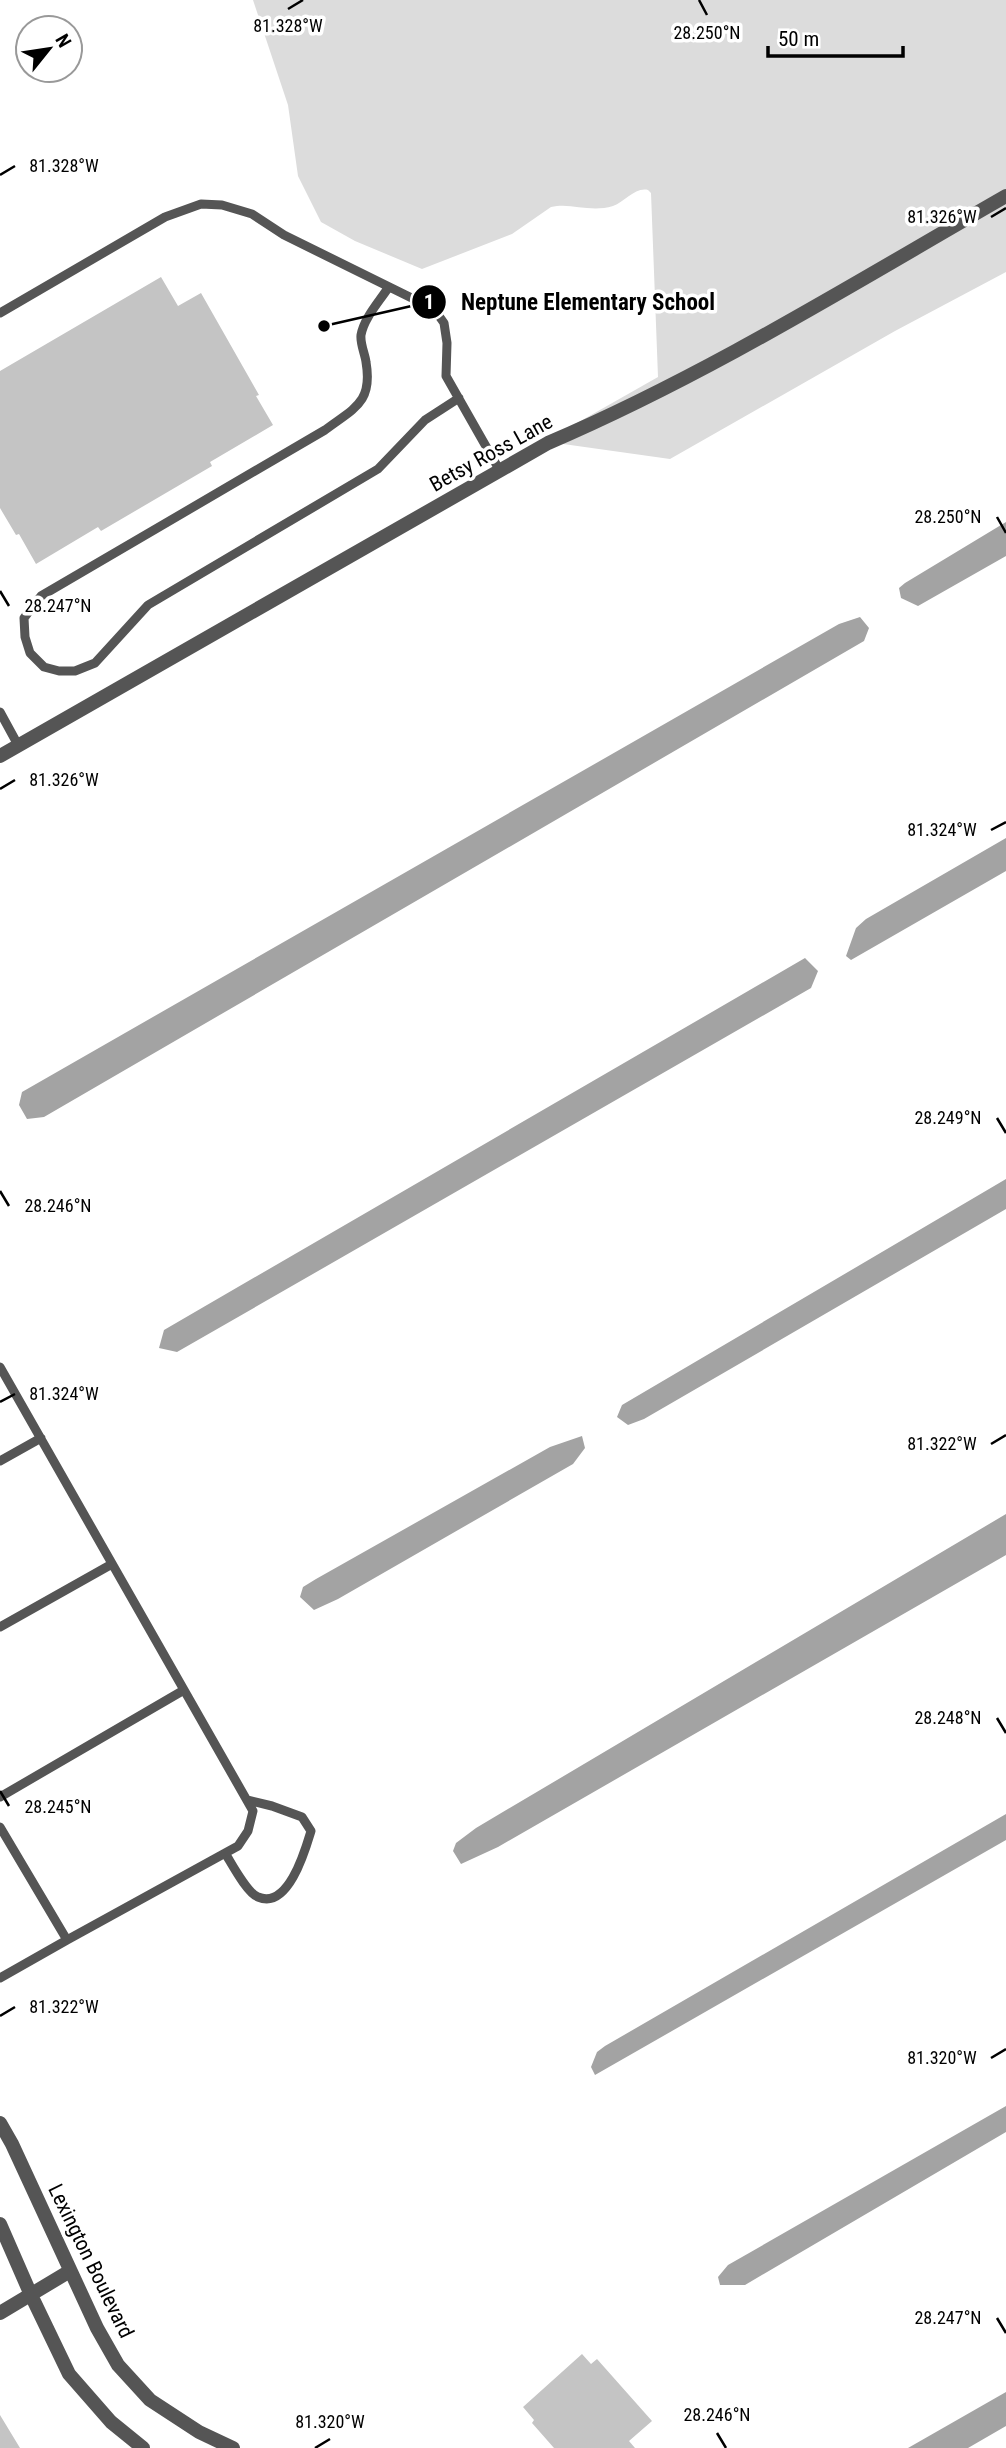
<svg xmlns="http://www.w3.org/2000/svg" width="1006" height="2448" font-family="'Roboto Condensed',sans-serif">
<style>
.green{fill:#dcdcdc}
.water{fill:#a3a3a3}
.building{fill:#c4c4c4}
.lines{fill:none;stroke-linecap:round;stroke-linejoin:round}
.lane{stroke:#555;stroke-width:9}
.street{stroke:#555;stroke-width:14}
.ticks{fill:none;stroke:#000;stroke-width:2.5}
.labels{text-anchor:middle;stroke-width:7;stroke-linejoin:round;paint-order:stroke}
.street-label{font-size:21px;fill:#000;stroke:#fff}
.ticks-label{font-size:18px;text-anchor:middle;fill:#000;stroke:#fff;stroke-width:7;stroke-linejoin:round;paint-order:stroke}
.leader{fill:none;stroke:#000;stroke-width:2.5}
.callout-dot{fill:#000;stroke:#fff;stroke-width:2.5}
.mark-label{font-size:21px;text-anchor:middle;font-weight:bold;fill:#fff}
.callout-label{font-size:23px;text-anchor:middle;font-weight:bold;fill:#000;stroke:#fff;stroke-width:7;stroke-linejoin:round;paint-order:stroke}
</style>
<rect width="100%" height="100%" fill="#fff"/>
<path class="green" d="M253,0H1006V272L895,331L670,459L549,442L547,440L658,377L651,193L648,190C635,187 625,202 613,206C589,213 571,202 551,207L512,234L422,269L355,241L321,222L298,176L288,105Z"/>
<path class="water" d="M1006,522V556L918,606L901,598L899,588L905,583Z
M860,617L869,628L864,641L44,1117L27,1119L19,1105L22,1092L839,624Z
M1006,838V871L851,960L846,956L856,928L866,919Z
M805,958L818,971L811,988L177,1352L159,1348L164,1330Z
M1006,1179V1209L644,1419L628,1425L617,1417L622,1405L639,1395Z
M582,1436L585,1448L573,1464L338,1599L314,1610L300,1597L303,1587L316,1579L550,1447Z
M1006,1514V1555L498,1847L461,1864L453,1851L456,1843L476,1828Z
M1006,1814V1840L595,2075L591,2067L597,2052L605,2046Z
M1006,2106V2132L745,2285H720L718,2277L728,2265Z
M1006,2392V2426L968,2448H908Z"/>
<path class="building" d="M161,277L178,306L201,293L259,395L256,396L273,425L210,462L212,466L101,531L98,527L36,564L19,534L16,535L0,508V371Z
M582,2354L591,2364L597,2359L652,2421L629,2441L635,2448H554L532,2423L534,2420L523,2407Z
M0,2415L20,2448H0Z"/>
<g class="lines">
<path class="lane" d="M388,288C379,302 364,318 361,335C360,344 365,354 366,362C373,403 354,408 325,430L41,596L24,618L25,637L30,653L44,667L59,671H75L95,663L148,605L378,469L425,420L459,398
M0,313L165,217L201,204L222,205L252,214L284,235L434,309L444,323L447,343L446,376L500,471
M0,712L18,745
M0,1367L253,1811L248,1831L238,1846L67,1940L0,1827
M0,1461L41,1438
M0,1627L112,1564
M0,1797L184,1690
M225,1853C232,1864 247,1893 258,1897C288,1910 305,1851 311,1831L302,1817L272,1806L247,1800
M0,1978L67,1940"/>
<path class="street" d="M0,756L548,443C707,375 856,282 1006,196
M0,2123L12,2144L97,2328L118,2365L150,2400L199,2432L233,2448
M0,2224L31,2295L69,2374L111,2422L143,2448
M0,2313L70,2271"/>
</g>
<path class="ticks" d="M699,0L707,15M288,9L303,0M0,175L15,166M991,217L1006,208M997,517L1006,533M0,591L9,606M0,789L15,780M991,830L1006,822M997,1118L1006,1133M0,1191L9,1206M0,1402L15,1394M991,1444L1006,1435M997,1718L1006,1733M0,1791L9,1806M0,2016L15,2007M991,2058L1006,2049M997,2318L1006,2333M717,2433L726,2448M315,2448L330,2439"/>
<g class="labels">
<g class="street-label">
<text transform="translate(491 453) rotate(-29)" y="7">Betsy Ross Lane</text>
<text transform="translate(91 2261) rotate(64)" y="7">Lexington Boulevard</text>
</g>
</g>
<g class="ticks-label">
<text x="288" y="32">81.328°W</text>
<text x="707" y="39">28.250°N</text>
<text x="64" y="172">81.328°W</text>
<text x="942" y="223">81.326°W</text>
<text x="948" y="523">28.250°N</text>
<text x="58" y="612">28.247°N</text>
<text x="64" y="786">81.326°W</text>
<text x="942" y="836">81.324°W</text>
<text x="948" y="1124">28.249°N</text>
<text x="58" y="1212">28.246°N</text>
<text x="64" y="1400">81.324°W</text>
<text x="942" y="1450">81.322°W</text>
<text x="948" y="1724">28.248°N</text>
<text x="58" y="1813">28.245°N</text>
<text x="64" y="2013">81.322°W</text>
<text x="942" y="2064">81.320°W</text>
<text x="948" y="2324">28.247°N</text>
<text x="717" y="2421">28.246°N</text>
<text x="330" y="2428">81.320°W</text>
</g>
<path class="leader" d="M324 326L429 302"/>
<g class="callout-dot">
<circle cx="324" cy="326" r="7"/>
<circle cx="429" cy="302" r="18"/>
</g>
<g class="mark-label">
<text x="429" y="309">1</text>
</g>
<g class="callout-label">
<text x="588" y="310">Neptune Elementary School</text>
</g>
<g transform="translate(49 49) rotate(60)"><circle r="33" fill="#ffffff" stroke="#999999" stroke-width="2"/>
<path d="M0-5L12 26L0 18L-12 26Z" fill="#000000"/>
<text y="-10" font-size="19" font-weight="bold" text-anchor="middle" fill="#000000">N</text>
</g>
<path d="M768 46v10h135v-10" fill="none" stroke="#000000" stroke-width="3.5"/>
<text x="778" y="46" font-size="21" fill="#000000" stroke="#ffffff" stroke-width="5" paint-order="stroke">50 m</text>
</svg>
